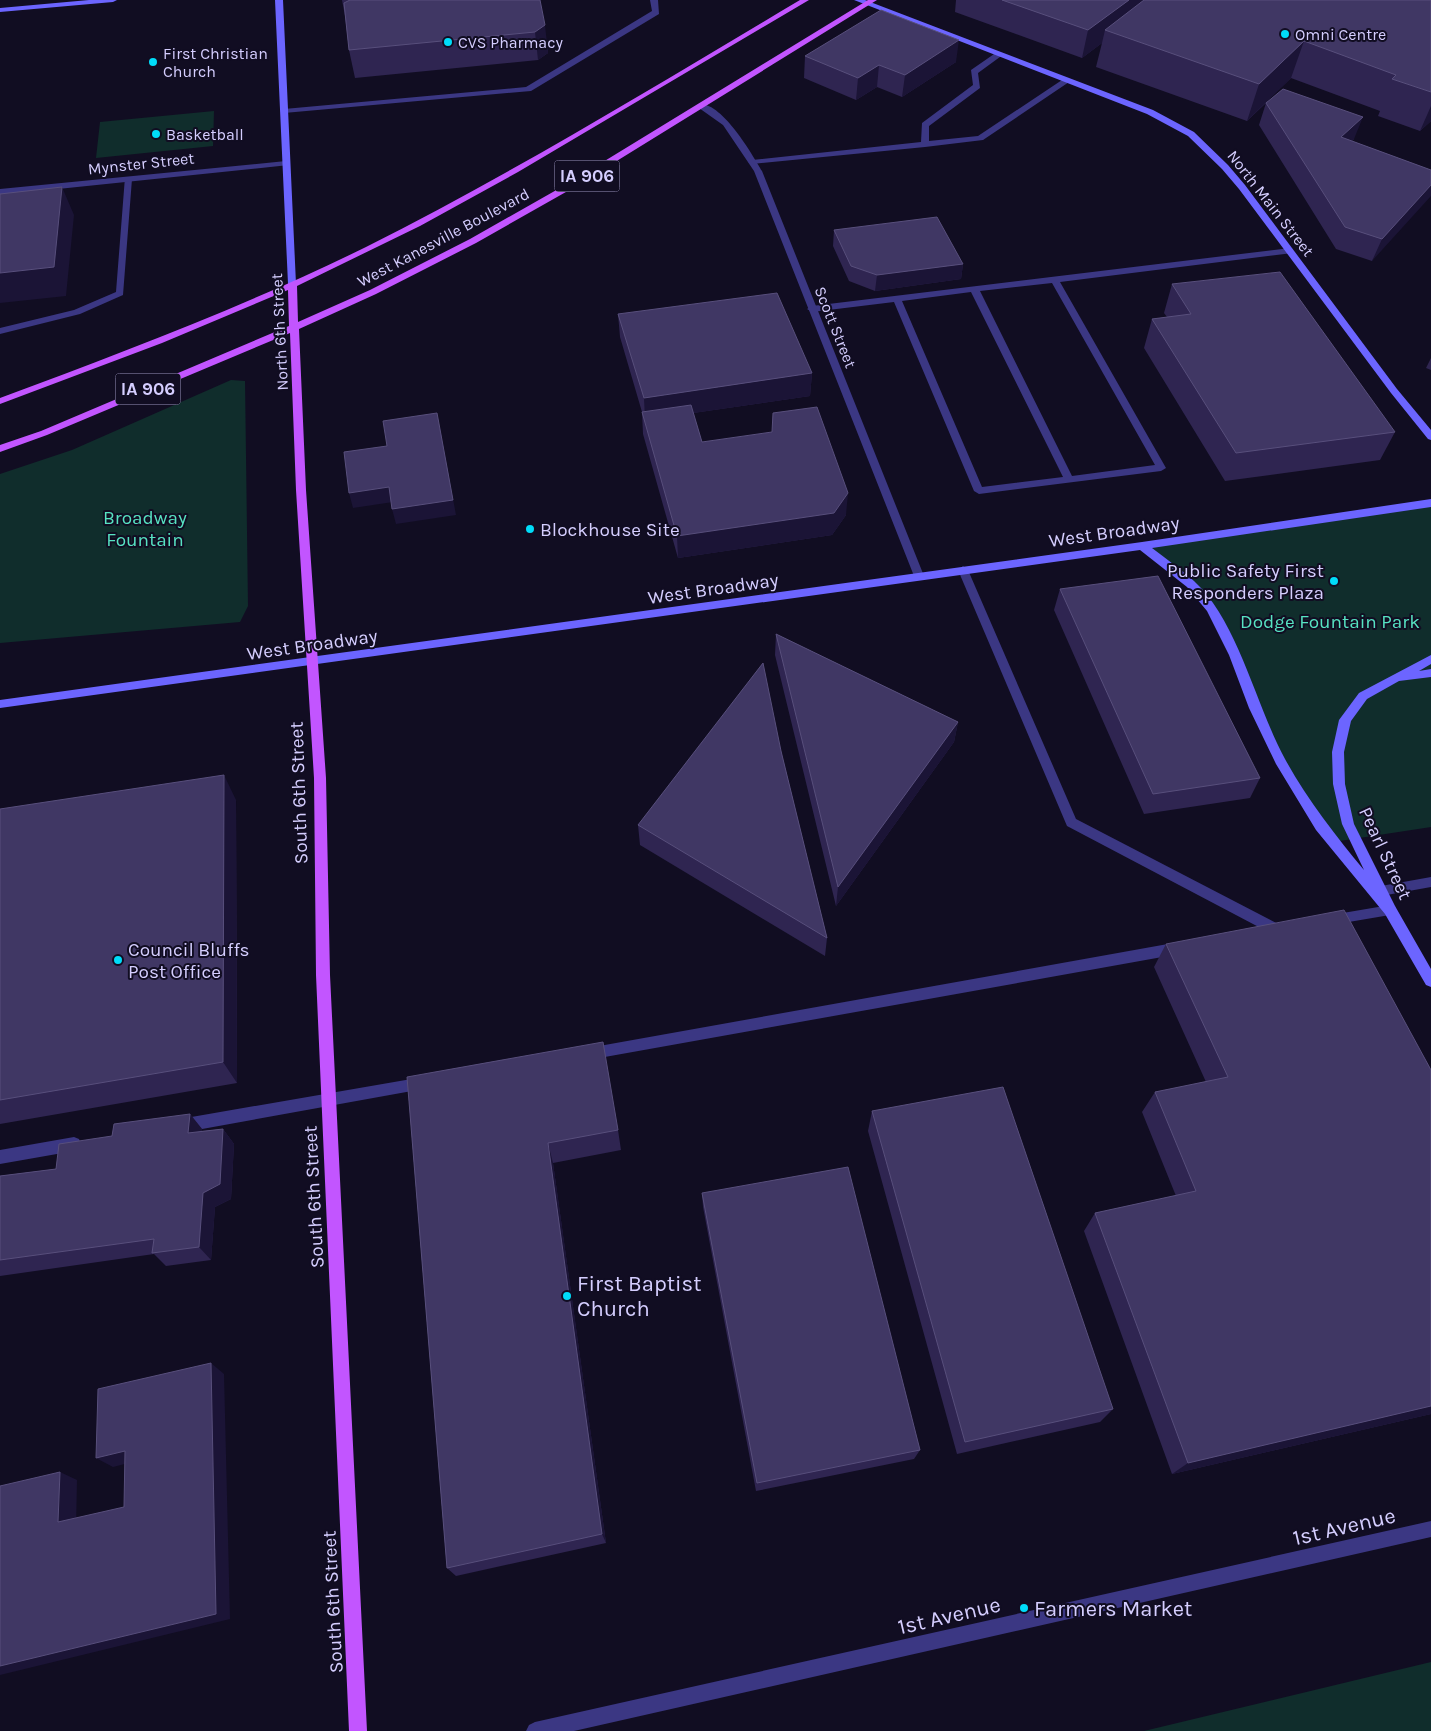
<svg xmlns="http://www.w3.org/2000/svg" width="1431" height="1731" font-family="Karla,sans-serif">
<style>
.green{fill:#102d2c}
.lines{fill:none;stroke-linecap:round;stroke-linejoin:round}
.lane{fill:#3b3783;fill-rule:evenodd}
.street{fill:#3b3783;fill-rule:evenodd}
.secondary{fill:#6c65ff;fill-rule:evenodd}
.primary{fill:#c255ff;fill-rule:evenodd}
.wall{fill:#2f2551}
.shaded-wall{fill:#1b1436}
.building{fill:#403764;stroke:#584f7c}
.poi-dot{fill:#00dcf9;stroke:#110d22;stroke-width:2}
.labels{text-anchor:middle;stroke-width:4;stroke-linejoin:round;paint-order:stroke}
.far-poi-label{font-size:16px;fill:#d5ceff;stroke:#110d22;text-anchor:start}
.far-street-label{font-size:16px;fill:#d5ceff;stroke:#110d22}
.shield{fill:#110d22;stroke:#9a94bd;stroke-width:1}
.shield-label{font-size:18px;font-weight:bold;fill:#d5ceff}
.park-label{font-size:19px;fill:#57e2c2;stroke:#110d22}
.poi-label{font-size:19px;fill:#d5ceff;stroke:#110d22;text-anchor:start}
.street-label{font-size:19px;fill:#d5ceff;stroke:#110d22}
.near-poi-label{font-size:22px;fill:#d5ceff;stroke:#110d22;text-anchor:start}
.near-street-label{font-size:22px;fill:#d5ceff;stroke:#110d22}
</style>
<rect width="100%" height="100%" fill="#110d22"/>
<path class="green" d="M214,111L213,146L96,158L100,122Z
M231,380L245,381L248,606L240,622L0,643V474L72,450Z
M1431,503V827L1333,842L1280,761L1235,655L1191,584L1142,546Z
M1431,1662V1731H1144Z"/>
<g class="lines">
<path class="lane" d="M650,0H658L659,14L531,91L284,113L280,111L284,109L526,87L652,11Z
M997,52L1004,54L978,73L980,88L929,126V141L978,136L1065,78L1072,80L983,140L925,147L752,164L748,162L752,160L921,142L922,123L973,85L971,70Z
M125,177L132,179L123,295L80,314L0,334V328L74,310L116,292Z
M1290,248L1293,249V253L1060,282L1166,468L1161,471L979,494L974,491L894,302L812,312L807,309L812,306ZM1052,283L1155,465L1072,476L980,291ZM971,292L1063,477L982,487L902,301Z
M963,566L968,570L1076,819L1282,926L1283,930L1282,934L1277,936L1272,934L1067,826L958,570Z
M1431,877V887L1381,896L1377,895L1375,891L1377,887L1381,886Z
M1390,905L1395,906L1396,910L1395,914L1390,915L1331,925L1326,924L1325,920L1326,916L1331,915Z
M1179,942L1184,944L1186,948L1184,952L1179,954L588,1060L583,1058L581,1054L583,1050L588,1048Z
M423,1077L428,1079L430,1083L428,1087L423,1089L180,1133L175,1131L173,1126L175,1121L180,1119Z
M74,1137L79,1139L81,1144L79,1149L74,1151L0,1164V1150Z"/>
<path class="street" d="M699,104C722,102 752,154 762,171L924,576L923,579H915L914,576L754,171L723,125L699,108Z
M286,161L290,163L289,165L0,195V189Z
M1431,1521V1537L574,1731H526L529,1725L535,1722Z"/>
<path class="secondary" d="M89,0H117L113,2L0,12V8Z
M275,0H283L296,284L292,287L288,284Z
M854,0H865L1153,110L1194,132L1228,165L1245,185L1397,389L1431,430V440L1428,439L1391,393L1239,189L1222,169L1188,136L1147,114Z
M1431,499V507L1152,548C1166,559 1181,569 1194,581C1238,621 1256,706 1285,759C1307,799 1335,835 1364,870L1342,824L1333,784L1332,752L1339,720L1359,693L1431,655V664L1419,671L1431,669V677L1399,681L1367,699L1351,721L1344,752L1345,784L1354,824L1395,906L1431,969V987L1426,985L1385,914L1316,830L1276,764L1249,708L1229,655L1207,611L1187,587L1140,550L0,708V700L1142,542Z"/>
<path class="primary" d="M800,0H809L518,172L420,226L297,286L298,322L370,290L470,239L567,184L868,0H877L573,188L476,243L376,294L299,329L306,490L326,778L330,975L367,1731H349L316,975L314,778L296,490L290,333L47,435L0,452V445L41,431L289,326L288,290L162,343L0,404V398C124,352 248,305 366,247C515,172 657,85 800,0Z"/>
</g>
<path class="wall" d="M342,0H540L548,53L538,60L355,78L349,50L345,16Z
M956,0H1431V121L1420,131L1378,116L1380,111L1291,78L1267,101L1354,139L1352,141L1431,170L1372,261L1336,249L1259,125L1266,103L1247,121L1096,67L1102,43L1082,58L955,12Z
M805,56L956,62L902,97L877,87L856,100L804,78Z
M834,230L963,264L961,279L875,291L849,281L833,246Z
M1172,284L1395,432L1380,460L1225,481L1144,348L1152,319L1167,317L1164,313Z
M618,314L812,373L810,396L693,413L702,442L846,515L832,535L678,558L643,434L642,412L620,337Z
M1431,358V370L1426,368Z
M1060,589L1260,778L1250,798L1144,814L1054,610Z
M776,634L958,722L954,742L836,906L775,655Z
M781,751L827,938L825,956L640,845L638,825Z
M236,800L237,1083L0,1124V809Z
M1166,944L1431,1070V1414L1172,1474L1084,1231L1095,1213L1176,1196L1142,1112L1155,1092L1206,1082L1154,967Z
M407,1077L618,1130L621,1150L553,1163L606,1543L456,1576L447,1568Z
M872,1111L1113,1409L1100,1422L957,1454L868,1131Z
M190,1114L202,1129V1131L223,1129L234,1144L231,1199L215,1207L211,1260L166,1266L154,1254L0,1276V1176L56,1169L112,1136Z
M702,1193L920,1450L914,1459L756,1491L703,1207Z"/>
<path class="shaded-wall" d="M1129,0H1159L1105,30L1102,43L1082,58L1088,30Z
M545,25L548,53L538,60L535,32Z
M959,40L956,62L902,97L905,75Z
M1304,41L1291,78L1247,121L1259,84Z
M879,65L877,87L856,100L858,78Z
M1431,106V121L1420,131Z
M1363,117L1354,139L1333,160L1341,137Z
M1431,185V196L1372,261L1382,239Z
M62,187L74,215L66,296L0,303V273Z
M963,264L961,279L875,291L877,275Z
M812,373L810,396L645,420L644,398Z
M440,428L456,515L396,524L392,509Z
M389,487L393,502L353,508L349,493Z
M848,493L846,515L832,535L678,558L677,536Z
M958,722L954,742L836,906L838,887Z
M224,775L236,800L237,1083L223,1062Z
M190,1114L202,1129L200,1148L188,1133Z
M223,1129L234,1144L231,1199L215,1207L211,1260L199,1247L203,1193Z
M548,1143L553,1163L606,1543L602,1534Z
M211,1363L224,1374L230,1619L0,1675V1666L216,1614Z
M1431,1406V1414L1172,1474L1188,1463Z
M125,1451L140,1460L113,1467L96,1458Z
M60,1472L77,1480L76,1529L58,1522Z"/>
<path class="building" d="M350,0H540L545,25L535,32L349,50L344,3Z
M1002,0H1129L1088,30Z
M1144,0H1431V92L1392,79L1396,75L1304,41L1259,84L1105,30Z
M881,10L959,40L905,75L879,65L858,78L805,56Z
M1283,89L1363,117L1341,137L1431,170V185L1382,239L1345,227L1266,103Z
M62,187L54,267L0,273V194Z
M937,217L963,264L877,275L851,266L834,230Z
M1280,272L1395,432L1236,453L1152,319L1191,314L1172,284Z
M777,293L812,373L644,398L618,314Z
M691,405L702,442L772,432L773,413L817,407L848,493L834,513L677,536L642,412Z
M437,413L453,500L392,509L389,487L349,493L344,452L387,446L383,421Z
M1158,576L1260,778L1153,794L1060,589Z
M776,634L958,722L838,887Z
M763,663L781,751L827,938L638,825Z
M224,775L223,1062L0,1100V809Z
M1344,910L1431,1070V1406L1188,1463L1095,1213L1196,1191L1155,1092L1228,1077L1166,944Z
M603,1042L618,1130L548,1143L602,1534L447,1568L407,1077Z
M1003,1087L1113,1409L965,1442L872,1111Z
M190,1114L188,1133L223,1129L220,1184L203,1193L199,1247L152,1253L154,1239L0,1260V1176L56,1169L59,1144L112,1136L114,1124Z
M848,1167L920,1450L757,1483L702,1193Z
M211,1363L216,1614L0,1666V1486L60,1472L58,1522L124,1507L125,1451L96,1458L98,1389Z"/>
<g class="poi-dot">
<circle cx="1285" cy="34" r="5"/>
<circle cx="448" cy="42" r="5"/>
<circle cx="153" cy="62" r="5"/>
<circle cx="156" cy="134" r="5"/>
<circle cx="530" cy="529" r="5"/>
<circle cx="1334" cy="581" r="5"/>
<circle cx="118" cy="960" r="5"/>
<circle cx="567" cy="1296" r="5"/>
<circle cx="1024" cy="1608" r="5"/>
</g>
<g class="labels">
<g class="far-poi-label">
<text x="1295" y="40">Omni Centre</text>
<text x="458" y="48">CVS Pharmacy</text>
<text x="163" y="59">First Christian<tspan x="163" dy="18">Church</tspan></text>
<text x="166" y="140">Basketball</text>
</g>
<g class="far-street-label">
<text transform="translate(141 163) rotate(-6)" y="6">Mynster Street</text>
<text transform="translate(1271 203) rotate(52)" y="6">North Main Street</text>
<text transform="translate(443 237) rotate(-28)" y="6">West Kanesville Boulevard</text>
<text transform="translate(836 327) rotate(68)" y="6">Scott Street</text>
<text transform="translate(279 332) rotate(-93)" y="6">North 6th Street</text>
</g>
<g class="shield">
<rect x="554.5" y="160.5" width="65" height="31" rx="4"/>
<rect x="115.5" y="373.5" width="65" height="31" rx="4"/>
</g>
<g class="shield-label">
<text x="587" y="182">IA 906</text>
<text x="148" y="395">IA 906</text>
</g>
<g class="park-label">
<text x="145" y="524">Broadway<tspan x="145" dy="22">Fountain</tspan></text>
<text x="1330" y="628">Dodge Fountain Park</text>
</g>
<g class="poi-label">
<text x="540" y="536">Blockhouse Site</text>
<text x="1324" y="577" text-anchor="end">Public Safety First<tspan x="1324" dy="22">Responders Plaza</tspan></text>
<text x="128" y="956">Council Bluffs<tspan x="128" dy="22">Post Office</tspan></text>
</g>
<g class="street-label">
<text transform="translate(1114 531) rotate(-8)" y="7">West Broadway</text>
<text transform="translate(713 588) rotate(-8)" y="7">West Broadway</text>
<text transform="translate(312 644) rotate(-8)" y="7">West Broadway</text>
<text transform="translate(298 793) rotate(-92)" y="7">South 6th Street</text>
<text transform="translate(1386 853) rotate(65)" y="7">Pearl Street</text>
<text transform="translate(313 1197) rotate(-93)" y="7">South 6th Street</text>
<text transform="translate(332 1602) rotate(-93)" y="7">South 6th Street</text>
</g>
<g class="near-poi-label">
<text x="577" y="1291">First Baptist<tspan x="577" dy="25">Church</tspan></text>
<text x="1034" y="1616">Farmers Market</text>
</g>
<g class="near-street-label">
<text transform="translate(1344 1526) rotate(-13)" y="8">1st Avenue</text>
<text transform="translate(949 1615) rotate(-13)" y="8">1st Avenue</text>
</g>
</g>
</svg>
